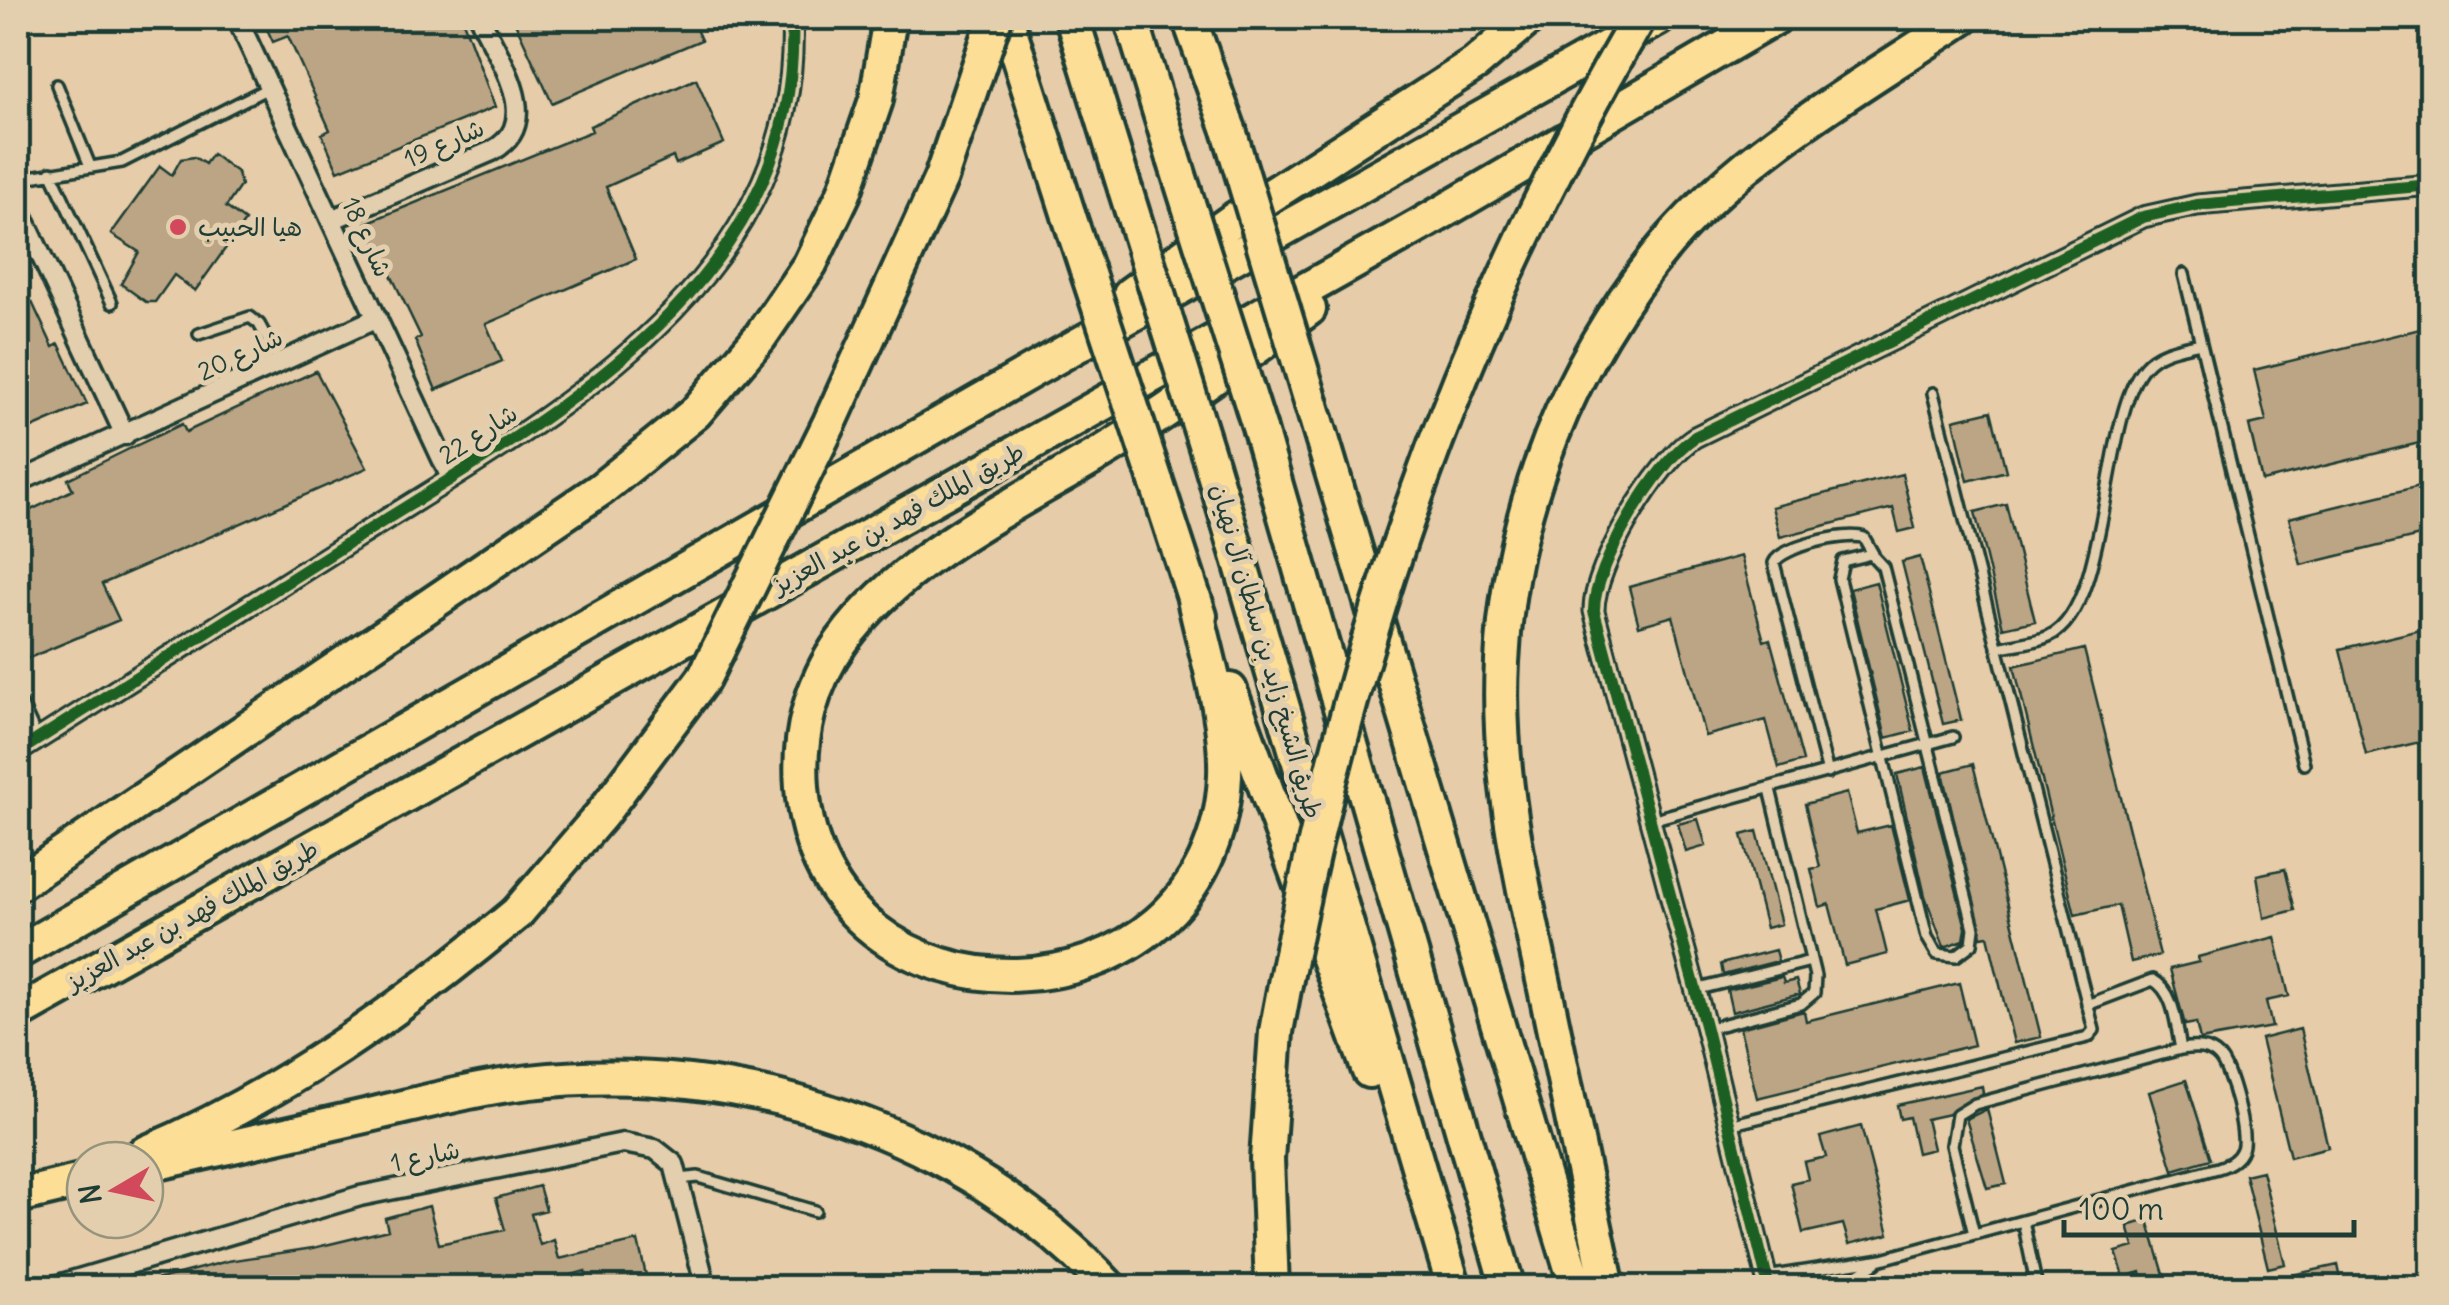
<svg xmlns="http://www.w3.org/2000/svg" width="2449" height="1305" font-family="Delius,'Playpen Sans Arabic',sans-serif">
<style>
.building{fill:#bca584;stroke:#1f3d34;stroke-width:2.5}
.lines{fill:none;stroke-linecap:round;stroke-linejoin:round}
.service-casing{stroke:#1f3d34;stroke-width:16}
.minor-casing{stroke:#1f3d34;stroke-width:25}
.motorway-casing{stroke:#1f3d34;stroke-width:40}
.service{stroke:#e3cead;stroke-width:9}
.minor{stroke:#e3cead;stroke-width:18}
.motorway{stroke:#fdde96;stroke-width:32}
.motorway-bridge-casing{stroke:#1f3d34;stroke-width:40;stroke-linecap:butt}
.motorway-bridge{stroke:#fdde96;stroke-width:32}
.cycleway-casing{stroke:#e3cead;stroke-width:19}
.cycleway{stroke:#1b5e20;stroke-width:12}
.poi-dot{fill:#d1495b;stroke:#e3cead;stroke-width:4}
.labels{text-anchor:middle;stroke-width:10;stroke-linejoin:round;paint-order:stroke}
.street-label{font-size:25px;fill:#1f3d34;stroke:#e3cead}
.poi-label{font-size:25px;fill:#1f3d34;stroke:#e3cead;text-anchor:start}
</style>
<rect width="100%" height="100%" fill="#e6cca8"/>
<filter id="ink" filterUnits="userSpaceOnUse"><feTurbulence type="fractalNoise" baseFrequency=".01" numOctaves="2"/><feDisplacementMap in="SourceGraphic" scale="20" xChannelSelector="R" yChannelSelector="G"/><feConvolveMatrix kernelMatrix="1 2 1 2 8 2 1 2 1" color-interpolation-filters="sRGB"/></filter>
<g filter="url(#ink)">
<path class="building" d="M262,18H462L495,107L338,171L322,134L330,130L288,36L273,42Z
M513,18H691L701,40L552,103Z
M696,79L724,143L676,164L673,157L606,187L636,259L486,324L502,361L436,390L415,340L421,337L366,223L592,131L590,126Z
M212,154L237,172L241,185L226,207L245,221L195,291L174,275L155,302H146L121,284L139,252L111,234L160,166L172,175L181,159L194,157L205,164Z
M32,302L53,347L59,344L87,404L18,434V309Z
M2432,326V440L2262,481L2249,425L2266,421L2254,370Z
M316,371L367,468L102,584L119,620L24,660L18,646V516L73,490L68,479L131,448L182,424L186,432Z
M1991,411L2006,471L1968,481L1954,420Z
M1902,474L1915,528L1899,532L1893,508L1780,537L1772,507Z
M2432,483V533L2301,565L2289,518Z
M2006,504L2035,621L2003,628L1975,512Z
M1741,556L1764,641L1770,639L1803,761L1779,768L1766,720L1705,736L1673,616L1639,626L1629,587Z
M1920,557L1961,720L1943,724L1902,562Z
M1876,582L1913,731L1886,738L1850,589Z
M2425,629L2432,657V739L2366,755L2340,649Z
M2084,649L2160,955L2131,962L2118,905L2075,915L2014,666Z
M1973,764L2041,1037L2014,1043L1988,936L1981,937L1943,772Z
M1925,767L1966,928L1964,940L1944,947L1925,896L1897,774Z
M1847,793L1857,833L1891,825L1910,900L1876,909L1887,954L1845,965L1829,904L1820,907L1811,869L1820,867L1805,804Z
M1698,819L1706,846L1686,852L1678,824Z
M1757,831L1781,924L1766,928L1742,835Z
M2285,869L2295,910L2264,918L2257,875Z
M2275,937L2289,996L2266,1001L2272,1027L2200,1040L2196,1023L2185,1025L2170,969L2199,962L2198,957Z
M1775,950L1778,961L1723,975L1721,964Z
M1782,977L1784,983L1796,980L1800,994L1732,1012L1727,990Z
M1959,983L1974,1045L1757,1098L1740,1028L1804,1011L1806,1021Z
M2300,1029L2328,1147L2290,1157L2261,1039Z
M2186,1080L2211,1159L2173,1170L2149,1092Z
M1982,1086L1983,1093L1949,1114L1926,1119L1933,1149L1917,1153L1909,1117L1900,1119L1897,1105Z
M1987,1109L2006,1184L1987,1188L1966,1119Z
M1861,1126L1889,1234L1849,1244L1843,1224L1803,1233L1791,1183L1808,1179L1804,1162L1826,1157L1820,1137Z
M2262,1171L2285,1264L2268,1268L2245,1175Z
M539,1186L546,1210L531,1214L540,1245L554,1240L559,1259L638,1241L649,1288H589L585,1271L527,1288H350L347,1279L305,1288H148V1282L228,1261L313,1248L388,1230L385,1218L429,1206L439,1244L505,1230L496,1198Z
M2148,1220L2168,1288H2146L2141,1272L2124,1277L2116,1252L2134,1247L2128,1226Z
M2338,1265L2342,1284L2266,1288L2265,1281Z"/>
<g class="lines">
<defs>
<path id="service" d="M57,85L90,166
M51,172L112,303
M18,179L122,162L270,87
M2184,274L2304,764
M199,334L250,317L259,324L280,363
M1871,554L1883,567L1974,928L1972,944L1956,956L1937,954L1927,937L1839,579L1843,561Z
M1997,648C2014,644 2034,643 2049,636C2111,608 2101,415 2145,366C2159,350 2181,348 2200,343
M1828,773L1774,563C1781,547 1847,531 1864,538L1873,554
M1651,820L1953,737
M1695,990L1811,961
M2087,1005L2153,980C2175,992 2176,1026 2181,1049
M1706,1029L1801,1004L1814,993L1815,976L1770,789
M1729,1125L2088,1037L2094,1030L1933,393
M680,1179L698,1177L815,1211
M2023,1221L2037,1288
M1766,1277L1882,1259L2218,1168C2228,1165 2238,1160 2242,1149C2248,1135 2230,1068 2219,1057C2209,1046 2194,1047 2181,1049L1975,1104L1957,1115L1952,1145L1974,1234
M1837,1288L1876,1263"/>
<path id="minor" d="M237,18L451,478
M18,206L125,435
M331,220L492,151C546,122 498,58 480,18
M18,482L377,318
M18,708L34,742
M18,752C130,681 243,610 356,538C550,416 804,285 792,18
M48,1288L360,1196L623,1143L655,1149L674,1164L706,1288
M1769,1288L1706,1029L1594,611C1593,567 1657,461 1695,437L2143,217L2197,205L2432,185"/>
<path id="motorway" d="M1006,18L1069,216
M1072,18L1125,189
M1131,18L1174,159
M1189,18L1229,130
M1130,294L1233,220L1475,64L1529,18
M1312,405L1577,1288
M1260,430L1508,1288
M1210,460L1454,1288
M1156,481L1200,616
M1194,599C1206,656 1227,716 1225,775C1215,1035 821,1044 802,787C798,736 811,683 842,641C903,556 1023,501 1111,447C1179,404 1244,357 1309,309
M1230,690L1369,1071
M18,884L601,489L695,413L760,337L810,264L844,193L876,100L890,18
M18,952L1037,368L1659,18
M18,1013L1417,227L1775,18
M143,1154C281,1096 403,1008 517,913
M145,1166C221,1149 298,1131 374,1114C426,1102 477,1088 530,1082C740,1058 965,1131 1110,1288
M18,1196L85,1180
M1272,1288L1267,1159L1276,1032
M1608,1288C1587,1186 1565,1085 1544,984C1521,879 1496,771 1502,662C1509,509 1570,358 1669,241C1749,148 1863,85 1963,18"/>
</defs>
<use href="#service" class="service-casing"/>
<use href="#minor" class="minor-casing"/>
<use href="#motorway" class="motorway-casing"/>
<use href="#service" class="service"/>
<use href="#minor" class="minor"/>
<use href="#motorway" class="motorway"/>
<defs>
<path id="motorway-bridge" d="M1229,130L1312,405
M1174,159L1260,430
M1125,189L1210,460
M1069,216L1156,481
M517,913L602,814L704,678L830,422L941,178L995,18
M1276,1032C1343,663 1449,343 1639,18"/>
</defs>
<use href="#motorway-bridge" class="motorway-bridge-casing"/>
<use href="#motorway-bridge" class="motorway-bridge"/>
<defs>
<path id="cycleway" d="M18,752C130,681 243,610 356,538C550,416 804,285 792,18
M1769,1288L1706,1029L1594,611C1593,567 1657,461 1695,437L2143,217L2197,205L2432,185"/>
</defs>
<use href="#cycleway" class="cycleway-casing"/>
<use href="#cycleway" class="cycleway"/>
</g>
</g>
<circle class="poi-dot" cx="178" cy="227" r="10"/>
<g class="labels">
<g class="street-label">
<text transform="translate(444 143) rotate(-24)" y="9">شارع 19</text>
<text transform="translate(367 237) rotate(65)" y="9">شارع 18</text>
<text transform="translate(240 354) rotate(-25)" y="9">شارع 20</text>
<text transform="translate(478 434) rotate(-33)" y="9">شارع 22</text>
<text transform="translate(898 518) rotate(-29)" y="9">طريق الملك فهد بن عبد العزيز</text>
<text transform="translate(1267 651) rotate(74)" y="9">طريق الشيخ زايد بن سلطان آل نهيان</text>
<text transform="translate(192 915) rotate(-29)" y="9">طريق الملك فهد بن عبد العزيز</text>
<text transform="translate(425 1156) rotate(-12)" y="9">شارع 1</text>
</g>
<g class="poi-label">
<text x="198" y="236">هيا الحبيب</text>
</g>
</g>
<rect width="2449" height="1305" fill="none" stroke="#e3cead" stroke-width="60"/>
<rect x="30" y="30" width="2389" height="1245" fill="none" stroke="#1f3d34" stroke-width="4" filter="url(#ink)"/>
<g transform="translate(115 1190) rotate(261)"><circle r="48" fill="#e3cead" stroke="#95947d" stroke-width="2.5"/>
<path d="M0-8L18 38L0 25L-18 38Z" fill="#d1495b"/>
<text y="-15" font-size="28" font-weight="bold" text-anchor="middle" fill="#1f3d34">N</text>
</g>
<path d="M2064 1220v15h290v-15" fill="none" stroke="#1f3d34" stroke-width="5"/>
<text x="2079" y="1220" font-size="30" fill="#1f3d34" stroke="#e3cead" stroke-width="8" paint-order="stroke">100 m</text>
</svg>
